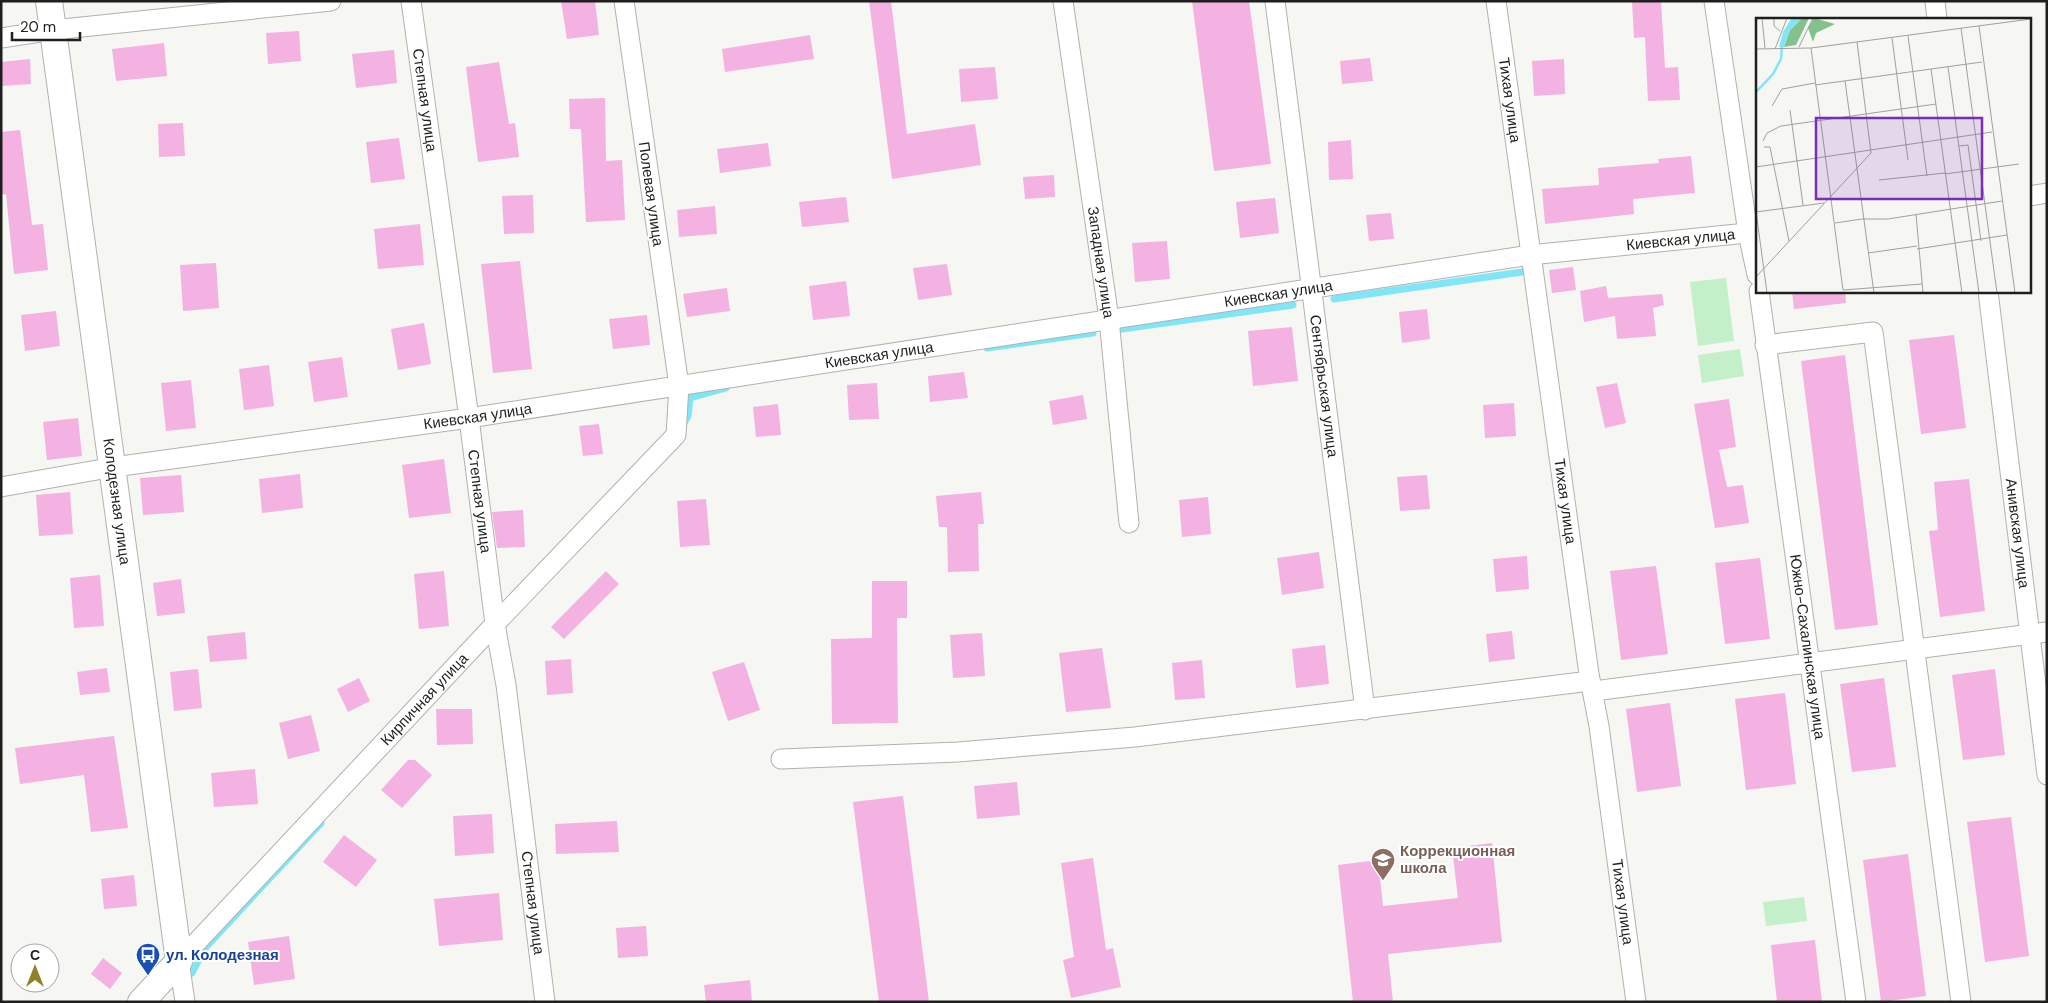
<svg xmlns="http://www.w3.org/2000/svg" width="2048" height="1003" font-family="'DM Sans',sans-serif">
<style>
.green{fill:#c3f0c8}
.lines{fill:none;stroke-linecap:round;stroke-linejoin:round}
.stream{stroke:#7fe6f7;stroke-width:7}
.building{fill:#f4b2e3}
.street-casing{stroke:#b2b1ae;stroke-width:21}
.secondary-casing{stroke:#b2b1ae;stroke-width:28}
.street{stroke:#fff;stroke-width:19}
.secondary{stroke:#fff;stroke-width:26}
.labels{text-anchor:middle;stroke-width:4;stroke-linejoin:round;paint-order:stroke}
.street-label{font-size:15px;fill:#1f1f1d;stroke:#fff}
.education-label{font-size:15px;font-weight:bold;fill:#785e54;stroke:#fff;text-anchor:start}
.transit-label{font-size:15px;font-weight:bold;fill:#164399;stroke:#fff;text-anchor:start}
.inset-river{fill:none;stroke:#7fe6f7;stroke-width:2.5}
.inset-road{fill:none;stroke:#a0a09d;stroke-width:1}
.view{fill:#7b2cbf;fill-opacity:0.15;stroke:#7b2cbf;stroke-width:2.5}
.inset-edge{fill:none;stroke:#1f1f1d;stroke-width:2.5}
</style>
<rect width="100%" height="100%" fill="#f6f6f2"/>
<path class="green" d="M1726,278L1734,341L1698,346L1690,282Z
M1740,349L1744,376L1702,383L1698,355Z
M1804,897L1807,921L1766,926L1763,902Z"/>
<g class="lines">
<path class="stream" d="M1334,299L1522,272
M1122,329L1293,305
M987,348L1093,333
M683,425L688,416L690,398L726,388
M192,973L205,948L321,823"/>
</g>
<path class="building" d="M561,1H595L599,35L567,39Z
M869,1H891L907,134L975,124L981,165L892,179Z
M1192,1H1249L1271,164L1214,171Z
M1632,1H1661L1665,68L1678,67L1680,100L1648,101L1645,37L1634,38Z
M299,31L301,61L268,64L266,33Z
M810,35L814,59L725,72L722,49Z
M164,43L167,76L116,81L112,49Z
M394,50L397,83L356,88L352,54Z
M1370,58L1373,81L1342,84L1340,61Z
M30,59L31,84L1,86V62Z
M1564,59L1565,94L1534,96L1532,61Z
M499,62L509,124L515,123L519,157L478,162L466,67Z
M995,67L998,99L961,102L959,69Z
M605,98L606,161L622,160L625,220L586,222L581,129H570L569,99Z
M183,123L185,156L159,157L158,124Z
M20,130L32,225L43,224L48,270L14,274L6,194L1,195V132Z
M399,138L405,179L371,183L366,142Z
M1351,140L1353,179L1329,180L1328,142Z
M768,143L771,166L720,173L717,149Z
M1691,156L1695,193L1633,199L1634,214L1545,224L1542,189L1599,185L1598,168L1659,163L1658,159Z
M1054,175L1055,197L1025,199L1023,177Z
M533,195L534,233L504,234L502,196Z
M846,197L849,222L802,227L799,202Z
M1275,198L1279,233L1240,238L1236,202Z
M715,206L717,234L679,237L677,210Z
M1391,213L1394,239L1369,241L1366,215Z
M420,224L424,265L378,269L374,229Z
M1167,241L1170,279L1135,282L1132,243Z
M520,261L532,369L493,373L481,264Z
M216,263L219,308L183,311L180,265Z
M947,264L952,295L918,300L913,268Z
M1573,267L1576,290L1552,293L1549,270Z
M846,281L850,316L813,320L809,286Z
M1606,286L1608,298L1662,294L1664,305L1653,308L1656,336L1617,339L1615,316L1584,322L1580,291Z
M727,288L730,311L687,317L683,294Z
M1792,291H1845L1846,303L1794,309Z
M1427,309L1430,339L1402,343L1399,312Z
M56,311L60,346L25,351L21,315Z
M647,315L650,345L613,349L609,319Z
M424,323L431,364L398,370L391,329Z
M1292,327L1298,381L1253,386L1248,331Z
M1954,335L1966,428L1921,434L1909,340Z
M1845,355L1878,625L1835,630L1801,361Z
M342,357L348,397L314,402L308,362Z
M269,365L274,406L244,410L239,369Z
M964,372L968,398L930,402L928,376Z
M191,380L196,428L166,431L161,383Z
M877,383L879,419L849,420L847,385Z
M1617,383L1626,423L1605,428L1596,387Z
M1083,395L1087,419L1053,425L1049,401Z
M1729,399L1736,447L1719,450L1727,487L1743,485L1749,523L1715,528L1694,404Z
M1514,403L1516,436L1485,438L1483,405Z
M778,404L781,435L756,437L753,407Z
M78,418L82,456L47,460L43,422Z
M599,424L603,454L583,456L579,426Z
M444,459L451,513L409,518L402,465Z
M300,474L303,508L262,513L259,479Z
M181,475L184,512L143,515L140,478Z
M1427,475L1430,509L1400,511L1397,477Z
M1969,479L1985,611L1940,617L1929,531L1938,530L1934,482Z
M70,492L73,534L39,536L36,495Z
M981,492L984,524H978L979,571L948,572L947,527H939L936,496Z
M1208,497L1211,534L1182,537L1179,500Z
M706,499L710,545L680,547L677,501Z
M523,510L525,547L497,548L492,512Z
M1319,552L1324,588L1282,595L1277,558Z
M1527,556L1529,589L1496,592L1493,559Z
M1760,558L1770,639L1725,644L1715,563Z
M1656,566L1668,654L1621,660L1610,571Z
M444,571L449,626L419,629L414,574Z
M606,571L619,584L564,639L551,627Z
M100,575L104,626L74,628L70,578Z
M181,579L185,613L157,616L153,583Z
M872,581H907V618H897L898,723L832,724L831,639L872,638Z
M1512,631L1515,659L1489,662L1486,634Z
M245,632L247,659L210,662L207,636Z
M982,633L985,676L953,678L950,635Z
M1325,645L1329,684L1296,688L1292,649Z
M1102,648L1111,708L1066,712L1059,653Z
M571,659L573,693L547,695L545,661Z
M1202,660L1205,698L1175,700L1172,663Z
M744,662L760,710L728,721L712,672Z
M107,668L110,692L80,695L77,672Z
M198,669L202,708L174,711L170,672Z
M1995,669L2005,755L1963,760L1952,675Z
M359,678L370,701L348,712L337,689Z
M1884,678L1896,767L1852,772L1840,684Z
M1785,693L1796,784L1746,790L1735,699Z
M1670,703L1681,786L1637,792L1626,709Z
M436,709H472L473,744L437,745Z
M311,715L320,751L288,759L279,723Z
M114,736L128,828L91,832L84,775L20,784L15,748Z
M408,760H415L432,775L402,808L381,790Z
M255,769L258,804L214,807L211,773Z
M1017,782L1020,815L977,819L974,786Z
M903,796L929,1002H879L853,802Z
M492,814L494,853L455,856L453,816Z
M2011,817L2029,956L1985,962L1967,822Z
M617,821L619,852L556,854L555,824Z
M344,835L377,860L356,887L323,862Z
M1492,843L1502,942L1388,954L1393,1002H1353L1338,865L1378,860L1383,906L1458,898L1452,848Z
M1908,854L1926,996L1881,1002L1863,860Z
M1093,858L1106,950L1113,948L1121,987L1071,998L1063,960L1074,957L1061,863Z
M134,875L137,906L104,909L101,879Z
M499,893L503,940L439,946L434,899Z
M646,926L648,956L618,958L616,928Z
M289,936L295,979L254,985L248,942Z
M1815,940L1822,1002H1777L1771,945Z
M103,958L122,973L110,989L91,974Z
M750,980L752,1002H706L704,985Z"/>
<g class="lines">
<defs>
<g id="street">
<path id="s1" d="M411,1L469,418L495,624L506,685L545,1002"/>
<path id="s2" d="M1063,1L1109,319L1129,523"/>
<path id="s3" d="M1275,1L1365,710"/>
<path id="s4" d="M1496,1L1589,674L1599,726L1636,1002"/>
<path d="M1714,1L1748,233L1757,275"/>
<path d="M1935,1L1937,19"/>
<path d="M1,38L53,30L331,1"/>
<path d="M2029,196L2047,193"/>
<path id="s5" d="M1759,291L1856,1002"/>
<path id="s6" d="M1988,291L2047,775"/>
<path d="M1765,345L1873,332L1961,1002"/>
<path id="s7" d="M1,487L114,467L469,418L1530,255L1757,232"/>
<path d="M1594,691L2047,632"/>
<path d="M781,759L958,752L1135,737L1590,681"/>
<path id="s8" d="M185,1002L179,961L495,624L676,435L679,386L624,1"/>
</g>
<g id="secondary">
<path id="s9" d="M49,1L179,961L141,1002"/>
</g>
</defs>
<use href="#street" class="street-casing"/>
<use href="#secondary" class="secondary-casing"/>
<use href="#street" class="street"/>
<use href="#secondary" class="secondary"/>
</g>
<defs>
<symbol id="school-pin" viewBox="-11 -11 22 30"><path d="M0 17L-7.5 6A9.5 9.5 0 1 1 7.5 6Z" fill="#8d6e63" stroke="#fff"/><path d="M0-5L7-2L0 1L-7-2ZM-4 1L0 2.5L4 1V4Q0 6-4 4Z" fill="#fff"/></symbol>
<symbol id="bus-pin" viewBox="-11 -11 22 30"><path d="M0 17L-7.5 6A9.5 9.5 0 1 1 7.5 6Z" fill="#1a4fb4" stroke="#fff"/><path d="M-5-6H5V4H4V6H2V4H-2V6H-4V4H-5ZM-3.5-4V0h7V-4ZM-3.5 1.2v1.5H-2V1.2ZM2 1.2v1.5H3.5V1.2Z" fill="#fff"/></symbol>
</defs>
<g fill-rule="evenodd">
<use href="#school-pin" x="1369" y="846" width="28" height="38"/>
<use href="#bus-pin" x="134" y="941" width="28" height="38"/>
</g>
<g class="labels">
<g class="street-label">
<text dy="5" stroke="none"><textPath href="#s1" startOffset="100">Степная улица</textPath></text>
<text dy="5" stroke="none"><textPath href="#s4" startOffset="100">Тихая улица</textPath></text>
<text transform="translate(651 194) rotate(82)" y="5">Полевая улица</text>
<text dy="5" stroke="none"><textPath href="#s7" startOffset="1698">Киевская улица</textPath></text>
<text dy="5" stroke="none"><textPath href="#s2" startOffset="264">Западная улица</textPath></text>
<text dy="5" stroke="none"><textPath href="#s7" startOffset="1292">Киевская улица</textPath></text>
<text dy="5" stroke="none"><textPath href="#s7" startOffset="888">Киевская улица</textPath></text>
<text dy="5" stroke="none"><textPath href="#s3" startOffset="388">Сентябрьская улица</textPath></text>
<text dy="5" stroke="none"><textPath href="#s7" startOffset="482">Киевская улица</textPath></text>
<text dy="5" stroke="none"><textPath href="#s9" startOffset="505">Колодезная улица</textPath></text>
<text dy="5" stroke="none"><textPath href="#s1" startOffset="505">Степная улица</textPath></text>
<text dy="5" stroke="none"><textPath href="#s4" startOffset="505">Тихая улица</textPath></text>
<text dy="5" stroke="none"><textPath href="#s6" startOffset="244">Анивская улица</textPath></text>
<text dy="5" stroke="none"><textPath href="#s5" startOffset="359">Южно-Сахалинская улица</textPath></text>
<text dy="5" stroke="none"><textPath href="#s8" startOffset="400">Кирпичная улица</textPath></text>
<text dy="5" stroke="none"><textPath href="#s4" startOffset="910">Тихая улица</textPath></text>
<text dy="5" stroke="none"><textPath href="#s1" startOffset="910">Степная улица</textPath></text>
</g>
<g class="education-label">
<text x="1400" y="856">Коррекционная<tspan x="1400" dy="17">школа</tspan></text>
</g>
<g class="transit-label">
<text x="166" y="960">ул. Колодезная</text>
</g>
</g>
<g transform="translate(1756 18)">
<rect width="275" height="275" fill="#f6f6f2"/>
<path d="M46,0H53L40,27L28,29L34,12ZM58,0L79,6L60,15L57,24L52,10Z" fill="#84c28d"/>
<path d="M46,0L34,12L28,29H23L27,14L35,1Z" fill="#7fe6f7"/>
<path class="inset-river" d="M0,74L17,56L25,41L26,29"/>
<path class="inset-road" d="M6,0L9,30M18,0V8L24,13M223,8L259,275M205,10L241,275M152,18L171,158M136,20L152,142M43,29L57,0M55,30L87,272L166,266M0,31L55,30L275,1M19,31L31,0M192,49L223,275M175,51L206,275M89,63L118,275M59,67L226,44M16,88L26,71L59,65M34,92L47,187M7,123L11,115L25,108L180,86M203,128L212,127L225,223M8,129H14L33,223M0,149L236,114M189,156L263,146M123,162L189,155M0,193L11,275M0,194L68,185M160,196L167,275M79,205L106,201H132L246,183M161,231L251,217M112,235L161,228M0,259L115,135L101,24"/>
<path class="view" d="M60,100H226V181H60Z"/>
<rect width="275" height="275" class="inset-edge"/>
</g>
<rect width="2048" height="1003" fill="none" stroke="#1f1f1d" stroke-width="5"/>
<g transform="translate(35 968)"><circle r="24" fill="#ffffff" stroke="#a5a5a5"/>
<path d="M0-4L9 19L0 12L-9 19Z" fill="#8e8128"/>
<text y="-8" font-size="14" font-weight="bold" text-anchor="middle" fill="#1f1f1d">С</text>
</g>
<path d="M12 32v8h68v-8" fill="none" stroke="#1f1f1d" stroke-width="2.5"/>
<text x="20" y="32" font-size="15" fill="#1f1f1d" stroke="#ffffff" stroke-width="4" paint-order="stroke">20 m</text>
</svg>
